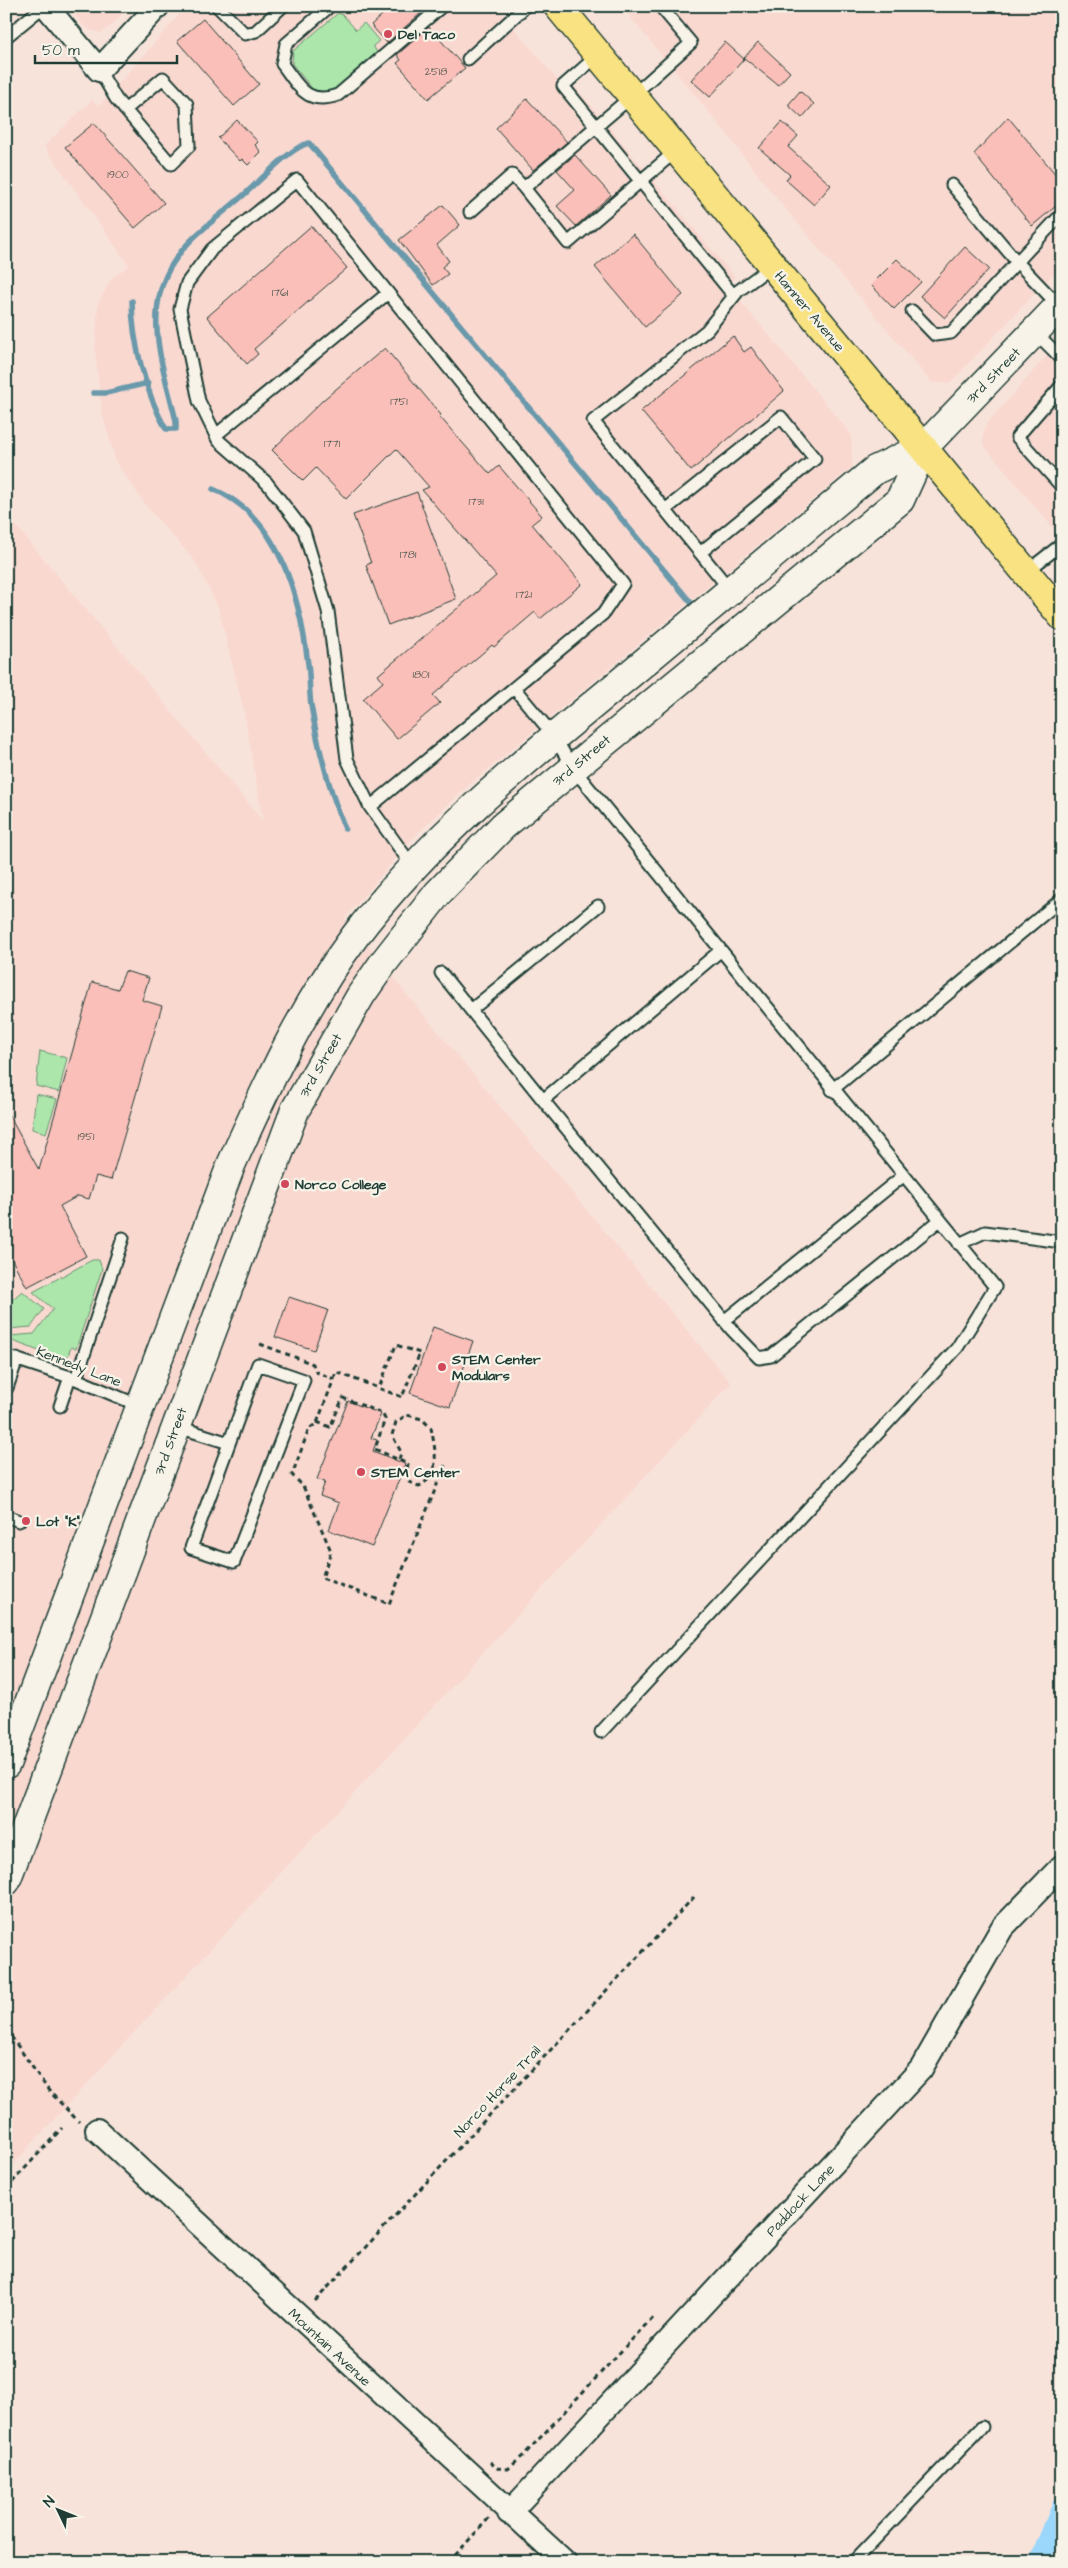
<svg xmlns="http://www.w3.org/2000/svg" width="1068" height="2568" font-family="'Architects Daughter',sans-serif">
<style>
.built{fill:#f9d8d0}
.green{fill:#ace6ab;stroke:#669270}
.lines{fill:none;stroke-linecap:round;stroke-linejoin:round}
.stream{stroke:#6999ab;stroke-width:5.5}
.canal{stroke:#9bd7fb;stroke-width:20}
.building{fill:#fbbfb9;stroke:#1f3d34}
.lane-casing{stroke:#1f3d34;stroke-width:15}
.street-casing{stroke:#1f3d34;stroke-width:26}
.secondary-casing{stroke:#1f3d34;stroke-width:31}
.primary-casing{stroke:#1f3d34;stroke-width:31}
.path{stroke:#1f3d34;stroke-width:3;stroke-dasharray:5 4;stroke-linecap:butt}
.lane{stroke:#f7f3e8;stroke-width:11}
.street{stroke:#f7f3e8;stroke-width:22}
.secondary{stroke:#f7f3e8;stroke-width:28}
.primary{stroke:#f8e281;stroke-width:28}
.poi-dot{fill:#d1495b;stroke:#f7f3e8;stroke-width:2}
.labels{text-anchor:middle;stroke-width:4.5;stroke-linejoin:round;paint-order:stroke}
.number-label{font-size:11px;fill:#565e55}
.poi-label{font-size:14px;font-weight:bold;fill:#1f3d34;stroke:#f7f3e8;text-anchor:start}
.street-label{font-size:14px;fill:#1f3d34;stroke:#f7f3e8}
</style>
<rect width="100%" height="100%" fill="#f8e3da"/>
<filter id="ink" filterUnits="userSpaceOnUse"><feTurbulence type="fractalNoise" baseFrequency=".02" numOctaves="2"/><feDisplacementMap in="SourceGraphic" scale="10" xChannelSelector="R" yChannelSelector="G"/><feConvolveMatrix kernelMatrix="1 2 1 2 8 2 1 2 1" color-interpolation-filters="sRGB"/></filter>
<g filter="url(#ink)">
<path class="built" d="M67,6H129L113,24L101,33L90,30L81,23Z
M187,6H496L559,82L566,76L735,277L726,284L851,434L852,467L463,790L416,835L344,919L384,962L398,984L731,1383L6,2172V514L263,821L244,711L218,607L195,561L147,507L116,462L102,413L95,351L98,304L111,279L129,265L44,146L92,100L99,106Z
M621,6H1062V265L950,383H932L769,189L722,128Z
M1062,338V539L983,444V434L986,425Z"/>
<path class="green" d="M338,13L343,15L356,30L364,23L379,41L373,46L377,52L336,88L320,93L314,91L292,64L293,51Z
M40,1051L67,1058L59,1092L36,1086Z
M36,1094L57,1099L46,1133L32,1129Z
M92,1260H99L102,1269L76,1349L71,1347L68,1356L60,1359L10,1340L9,1336L34,1334L53,1309L33,1292Z
M22,1291L44,1309L31,1327L8,1329L6,1305Z"/>
<g class="lines">
<path class="stream" d="M132,301C132,341 146,394 166,429H176V421C164,369 141,312 173,263C190,235 223,214 247,192C262,179 291,147 309,143L693,605
M93,393H106L148,383
M213,489C280,517 300,598 308,664C310,677 309,691 311,705C318,748 329,789 345,829"/>
<path class="canal" d="M1039,2562L1062,2506"/>
</g>
<path class="building" d="M392,6H429L387,43L371,25Z
M203,19L259,84L234,106L177,41Z
M429,27L465,68L428,99L397,63L401,60L397,55Z
M725,42L744,59L710,97L691,80Z
M758,42L790,72L778,85L744,58Z
M800,91L814,104L802,118L788,105Z
M527,99L567,142L533,170L496,128Z
M1008,117L1062,182V201L1032,226L974,154Z
M237,120L258,142L255,145L261,152L248,165L242,159L240,161L218,138Z
M782,122L798,136L788,147L831,185L814,205L786,180L790,175L759,148Z
M94,123L164,203L135,228L65,147Z
M575,155L611,195L576,226L557,206L575,190L557,170Z
M443,205L460,225L437,245L449,261L442,267L448,274L433,285L399,240Z
M311,226L347,268L254,349L258,354L247,364L207,317Z
M633,234L683,295L645,327L595,267Z
M965,247L989,269L945,318L920,296Z
M897,259L921,282L894,309L871,285Z
M733,336L744,352L751,347L784,391L691,471L641,411Z
M385,348L441,415L439,416L490,474L499,466L542,516L532,524L582,584L540,619L535,612L494,647L492,645L433,695L440,703L397,739L363,699L383,682L378,675L496,576L422,490L429,487L396,449L346,499L316,468L303,481L272,450L323,400Z
M417,492L456,599L388,625L366,565L371,563L353,515Z
M125,971L149,978L142,1000L162,1006L111,1180L96,1176L89,1199L78,1196L60,1206L86,1256L27,1287L6,1249V1110L39,1170L92,982L118,989Z
M289,1297L328,1310L314,1350L275,1337Z
M433,1327L473,1341L450,1407L410,1393Z
M348,1401L381,1414L371,1438L377,1440L373,1451L405,1464L372,1547L329,1530L339,1503L320,1496L325,1482L317,1479Z"/>
<g class="lines">
<defs>
<path id="lane" d="M217,6L245,34L256,31L283,6
M330,6L286,44L282,64C299,86 306,106 338,95L442,6
M6,37L44,6
M598,55L563,86L734,296
M468,59L526,6
M99,70L116,99L171,164L189,146L187,104L163,78L125,110
M524,188L568,243L677,150
M470,212L512,175L524,188L632,96L691,43L660,6
M1057,219L1017,262L1059,306
M912,311L935,335L951,333L1017,262L952,185
M1035,332L1062,359
M1062,385L1017,437L1062,487
M216,435L388,293
M665,510L781,417L815,459L700,553
M1026,572L1062,544
M731,591L593,421L707,330L738,291L772,266
M514,688L554,736L572,767L995,1287L957,1348L601,1732
M370,807L603,614L623,584L297,180L212,249L187,283L180,309L199,401L218,440L267,483L304,531L328,611L347,759L370,807L413,867
M441,973L543,1100L720,951
M471,1010L598,906
M832,1090L1062,899
M543,1100L732,1330L759,1358L771,1356L940,1220
M959,1244L985,1232L1062,1242
M724,1321L903,1176
M6,1356L76,1379L140,1406
M258,1364L304,1380L234,1562L191,1548Z
M76,1379L123,1238
M7,1388L17,1359
M60,1406L70,1377
M178,1422L188,1430L229,1443
M6,1516L19,1521
M853,2562L982,2427"/>
<path id="street" d="M46,6L99,70L158,6
M97,2130L565,2562
M509,2513L921,2069L1002,1928L1062,1866"/>
<path id="secondary" d="M6,1764L231,1165C267,1085 303,1006 355,936C429,838 528,758 623,680C707,610 791,540 875,470L924,447
M6,1881L295,1110L361,995L384,962L438,893L503,826L900,500L924,447L1062,303"/>
<path id="primary" d="M558,6L1062,616"/>
</defs>
<use href="#lane" class="lane-casing"/>
<use href="#street" class="street-casing"/>
<use href="#secondary" class="secondary-casing"/>
<use href="#primary" class="primary-casing"/>
<path class="path" d="M260,1344L308,1362L313,1364L316,1372L334,1379L317,1423L309,1429L292,1475L303,1486L331,1551L322,1578L389,1604L445,1465
M334,1379L336,1372L402,1397L420,1353L396,1345L379,1388
M317,1422L330,1427L343,1398L382,1413L385,1419L375,1449L408,1464L406,1475L409,1482L419,1486C442,1475 435,1448 431,1428L422,1419L407,1415L396,1422L392,1435L401,1452L399,1460
M6,2029L49,2091L79,2122
M6,2189L62,2128
M315,2301L695,1896
M490,2462L497,2468L508,2469L524,2455L652,2318
M449,2562L489,2518"/>
<use href="#lane" class="lane"/>
<use href="#street" class="street"/>
<use href="#secondary" class="secondary"/>
<use href="#primary" class="primary"/>
</g>
</g>
<g class="poi-dot">
<circle cx="388" cy="34" r="5"/>
<circle cx="285" cy="1184" r="5"/>
<circle cx="442" cy="1367" r="5"/>
<circle cx="361" cy="1472" r="5"/>
<circle cx="26" cy="1521" r="5"/>
</g>
<g class="labels">
<g class="number-label">
<text x="436" y="75">2518</text>
<text x="118" y="178">1900</text>
<text x="280" y="296">1761</text>
<text x="399" y="405">1751</text>
<text x="332" y="447">1771</text>
<text x="476" y="505">1731</text>
<text x="408" y="558">1781</text>
<text x="524" y="598">1721</text>
<text x="421" y="678">1801</text>
<text x="86" y="1140">1951</text>
</g>
<g class="poi-label">
<text x="398" y="39">Del Taco</text>
<text x="295" y="1189">Norco College</text>
<text x="452" y="1364">STEM Center<tspan x="452" dy="16">Modulars</tspan></text>
<text x="371" y="1477">STEM Center</text>
<text x="36" y="1526">Lot "K"</text>
</g>
<g class="street-label">
<text transform="translate(810 311) rotate(50)" y="5">Hamner Avenue</text>
<text transform="translate(993 375) rotate(-46)" y="5">3rd Street</text>
<text transform="translate(581 760) rotate(-40)" y="5">3rd Street</text>
<text transform="translate(320 1065) rotate(-60)" y="5">3rd Street</text>
<text transform="translate(79 1366) rotate(21)" y="5">Kennedy Lane</text>
<text transform="translate(170 1441) rotate(-70)" y="5">3rd Street</text>
<text transform="translate(497 2091) rotate(-47)" y="5">Norco Horse Trail</text>
<text transform="translate(800 2200) rotate(-47)" y="5">Paddock Lane</text>
<text transform="translate(330 2347) rotate(43)" y="5">Mountain Avenue</text>
</g>
</g>
<rect width="1068" height="2568" fill="none" stroke="#f7f3e8" stroke-width="25"/>
<rect x="12" y="12" width="1043" height="2543" fill="none" stroke="#1f3d34" stroke-width="2" filter="url(#ink)"/>
<g transform="translate(58 2510) rotate(313)" stroke="#f7f3e8" stroke-width="4" paint-order="stroke">
<path d="M0-4L9 19L0 12L-9 19Z" fill="#1f3d34"/>
<text y="-8" font-size="14" font-weight="bold" text-anchor="middle" fill="#1f3d34">N</text>
</g>
<path d="M35 55v8h142v-8" fill="none" stroke="#1f3d34" stroke-width="2.5"/>
<text x="42" y="55" font-size="15" fill="#1f3d34" stroke="#f7f3e8" stroke-width="4" paint-order="stroke">50 m</text>
</svg>
